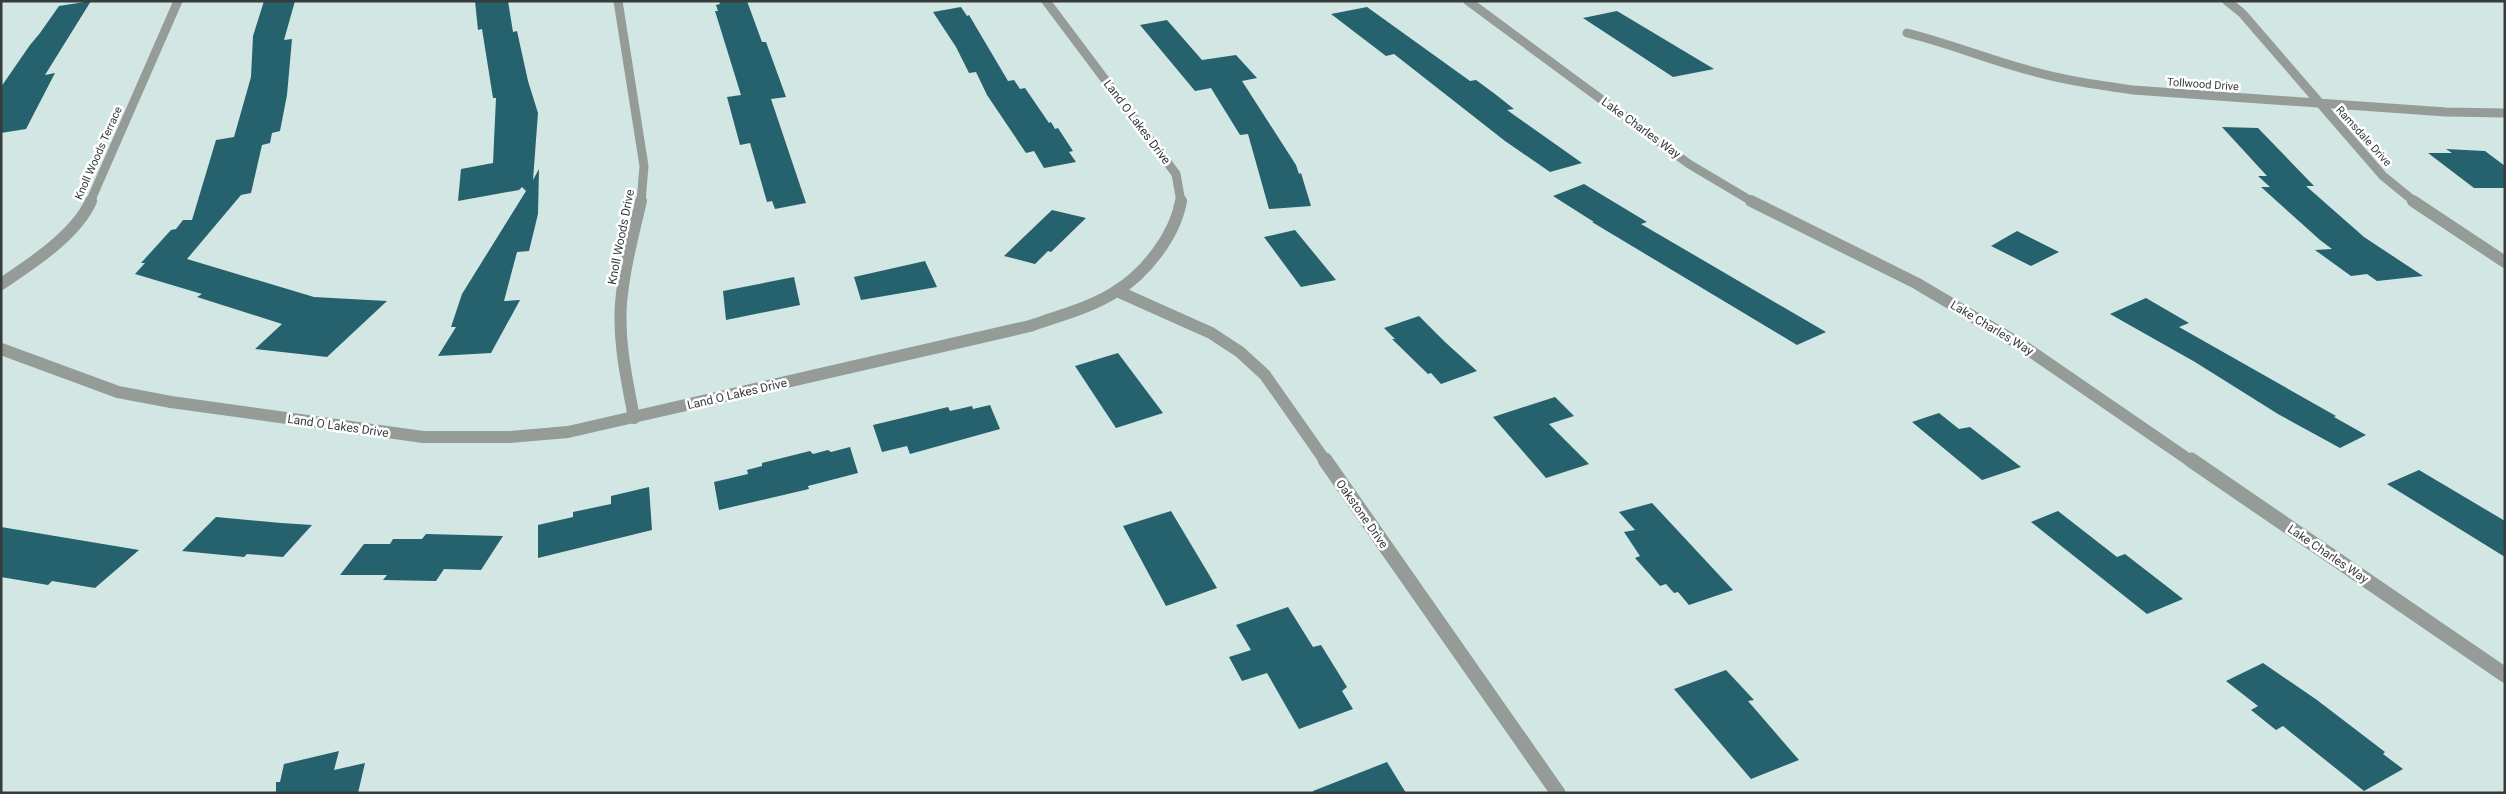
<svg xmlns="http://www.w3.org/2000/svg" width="2506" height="794" font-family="Roboto,sans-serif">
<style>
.building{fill:#25626d}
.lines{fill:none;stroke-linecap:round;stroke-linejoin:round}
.minor-far2{stroke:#959c98;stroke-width:9}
.minor-far1{stroke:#959c98;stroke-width:12}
.minor{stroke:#959c98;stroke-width:15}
.labels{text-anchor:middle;stroke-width:5;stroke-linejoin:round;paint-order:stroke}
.far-street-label{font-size:11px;fill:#353c3b;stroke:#fff}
.street-label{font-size:12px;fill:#353c3b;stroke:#fff}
</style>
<rect width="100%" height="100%" fill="#d2e6e3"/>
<path class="building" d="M91,1L45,75L55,73L26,129L1,133V87L30,45L40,33L59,6Z
M264,1H295L284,40L292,39L287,95L280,131L272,133L270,143L262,145L251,193L241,195L187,259L314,297L387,301L327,357L255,349L282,324L197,297L202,294L135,274L145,263H141L171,230L176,229L183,220H192L216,140L234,137L251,77L253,36Z
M475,1H508L513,32L517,31L528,81L538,113L533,180L539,169L538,214L529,251L517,252L504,301L520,300L491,353L438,356L456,327H451L462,294L526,191L522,187L519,190L458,201L461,169L493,163L496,98H493L482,29L478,30Z
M719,1H747L762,42H766L786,97L771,99L806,203L775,209L772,201L767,202L750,143L740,145L727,97L741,95L715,11H718L716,5L720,4Z
M961,7L967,16L969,15L1008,81L1014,80L1020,89L1025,88L1049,123L1051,122L1055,129L1058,128L1073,151L1069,152L1076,162L1044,168L1034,151L1026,153L987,95L976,72L969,73L956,47L933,12Z
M1367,7L1470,81L1476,80L1495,94L1514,109L1507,110L1582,163L1550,172L1505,141L1394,54L1386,56L1331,14Z
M1617,11L1714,69L1673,77L1583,18Z
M1167,20L1202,60L1236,55L1257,78L1242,81L1296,165L1299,174L1301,173L1311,206L1269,209L1248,134L1240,135L1211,88L1195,91L1140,25Z
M2222,127L2258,128L2314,186H2306L2364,237L2423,276L2377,281L2367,274L2351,276L2315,250L2332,249L2320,240L2261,187H2270L2258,176H2267Z
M2446,149L2485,151L2505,166V188H2474L2428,153H2452Z
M1584,184L1647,222L1641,224L1826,332L1797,345L1592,222H1594L1553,196Z
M1052,210L1086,218L1051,252L1048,251L1035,264L1004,256Z
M1295,230L1336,280L1301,287L1264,237Z
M2017,231L2059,252L2031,266L1991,246Z
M925,261L937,287L861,300L854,277Z
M794,277L800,305L726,320L723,291Z
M2146,298L2189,323L2179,327L2336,416L2334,417L2366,435L2340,448L2278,414L2195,362L2110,314Z
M1419,316L1445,342L1477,371L1441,384L1431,373L1428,374L1392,339H1395L1384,328Z
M1118,353L1163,413L1116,428L1075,366Z
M1555,397L1574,416L1549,424L1589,464L1546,478L1493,417Z
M990,405L1000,429L910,454L907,446L882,452L873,425L948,407L950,411L972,406L973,409Z
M1939,413L1959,429L1970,427L2021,467L1982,480L1912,422Z
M850,447L858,473L808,486L809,489L719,510L714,482L748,474L747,470L762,466V463L810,451L813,454L828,450L831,452Z
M2419,470L2505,521V557L2387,484Z
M649,487L652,530L538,558V525L573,517V512L611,504V496Z
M1652,503L1733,590L1689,605L1678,592L1674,593L1666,584L1660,586L1635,558L1640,556L1624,532L1635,530L1619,512Z
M1171,511L1217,588L1166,606L1123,526Z
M2058,511L2117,557L2125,554L2183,599L2147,614L2031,522Z
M216,517L281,523L312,525L283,557L247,554L244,557L182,551Z
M1,527L139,550L95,588L52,581L48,585L1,577Z
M426,534L503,536L481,570L444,569L436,581L383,580L387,575H340L364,544H390L393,539H422Z
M1288,607L1313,647L1321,645L1347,687L1342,691L1353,709L1299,729L1267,673L1242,681L1229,657L1251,650L1236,625Z
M2263,663L2317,700L2385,752L2383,754L2403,769L2364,791L2283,726L2276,730L2251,710L2258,706L2226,681Z
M1726,670L1754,700L1748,701L1799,760L1751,779L1674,689Z
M339,751L334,770L365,763L358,793H276V782H280L284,764Z
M1387,762L1406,793H1313V791Z"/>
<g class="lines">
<path class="minor-far2" d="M618,1L644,166L641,202
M1046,1L1176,174L1181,202
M1468,1L1689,164L1753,202
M2227,1L2242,13L2383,176L2415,202
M1907,33C1948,43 1987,59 2028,70C2062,80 2098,85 2133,90L2446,112L2505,113
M90,202L178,1"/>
<path class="minor-far1" d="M1751,201L1916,283L2026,348L2192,462
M2413,201L2505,262
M1,284C31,264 76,235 91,201
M1117,291L1211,333L1240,352L1265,375L1326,462
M1,349L118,392L171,402L423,437H510L568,432L1030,326C1058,316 1090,308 1115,292C1145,274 1175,236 1181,201
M634,418C627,380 618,342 621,303C624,269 633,235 641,201"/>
<path class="minor" d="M1325,460L1558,793
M2191,460L2505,675"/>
</g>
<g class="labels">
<g class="far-street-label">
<text transform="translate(2203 84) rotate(4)" y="4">Tollwood Drive</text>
<text transform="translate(2364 136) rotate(48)" y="4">Ramsdale Drive</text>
<text transform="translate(98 153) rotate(-66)" y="4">Knoll Woods Terrace</text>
</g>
<g class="street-label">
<text transform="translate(1137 122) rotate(53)" y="4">Land O Lakes Drive</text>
<text transform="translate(1641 128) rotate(36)" y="4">Lake Charles Way</text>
<text transform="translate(621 237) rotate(-79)" y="4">Knoll Woods Drive</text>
<text transform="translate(1992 328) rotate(31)" y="4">Lake Charles Way</text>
<text transform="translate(737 394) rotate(-13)" y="4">Land O Lakes Drive</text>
<text transform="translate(338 426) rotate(8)" y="4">Land O Lakes Drive</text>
<text transform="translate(1362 514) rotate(55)" y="4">Oakstone Drive</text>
<text transform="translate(2328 554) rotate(34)" y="4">Lake Charles Way</text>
</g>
</g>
<rect width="2506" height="794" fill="none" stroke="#353c3b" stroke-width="5"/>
</svg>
